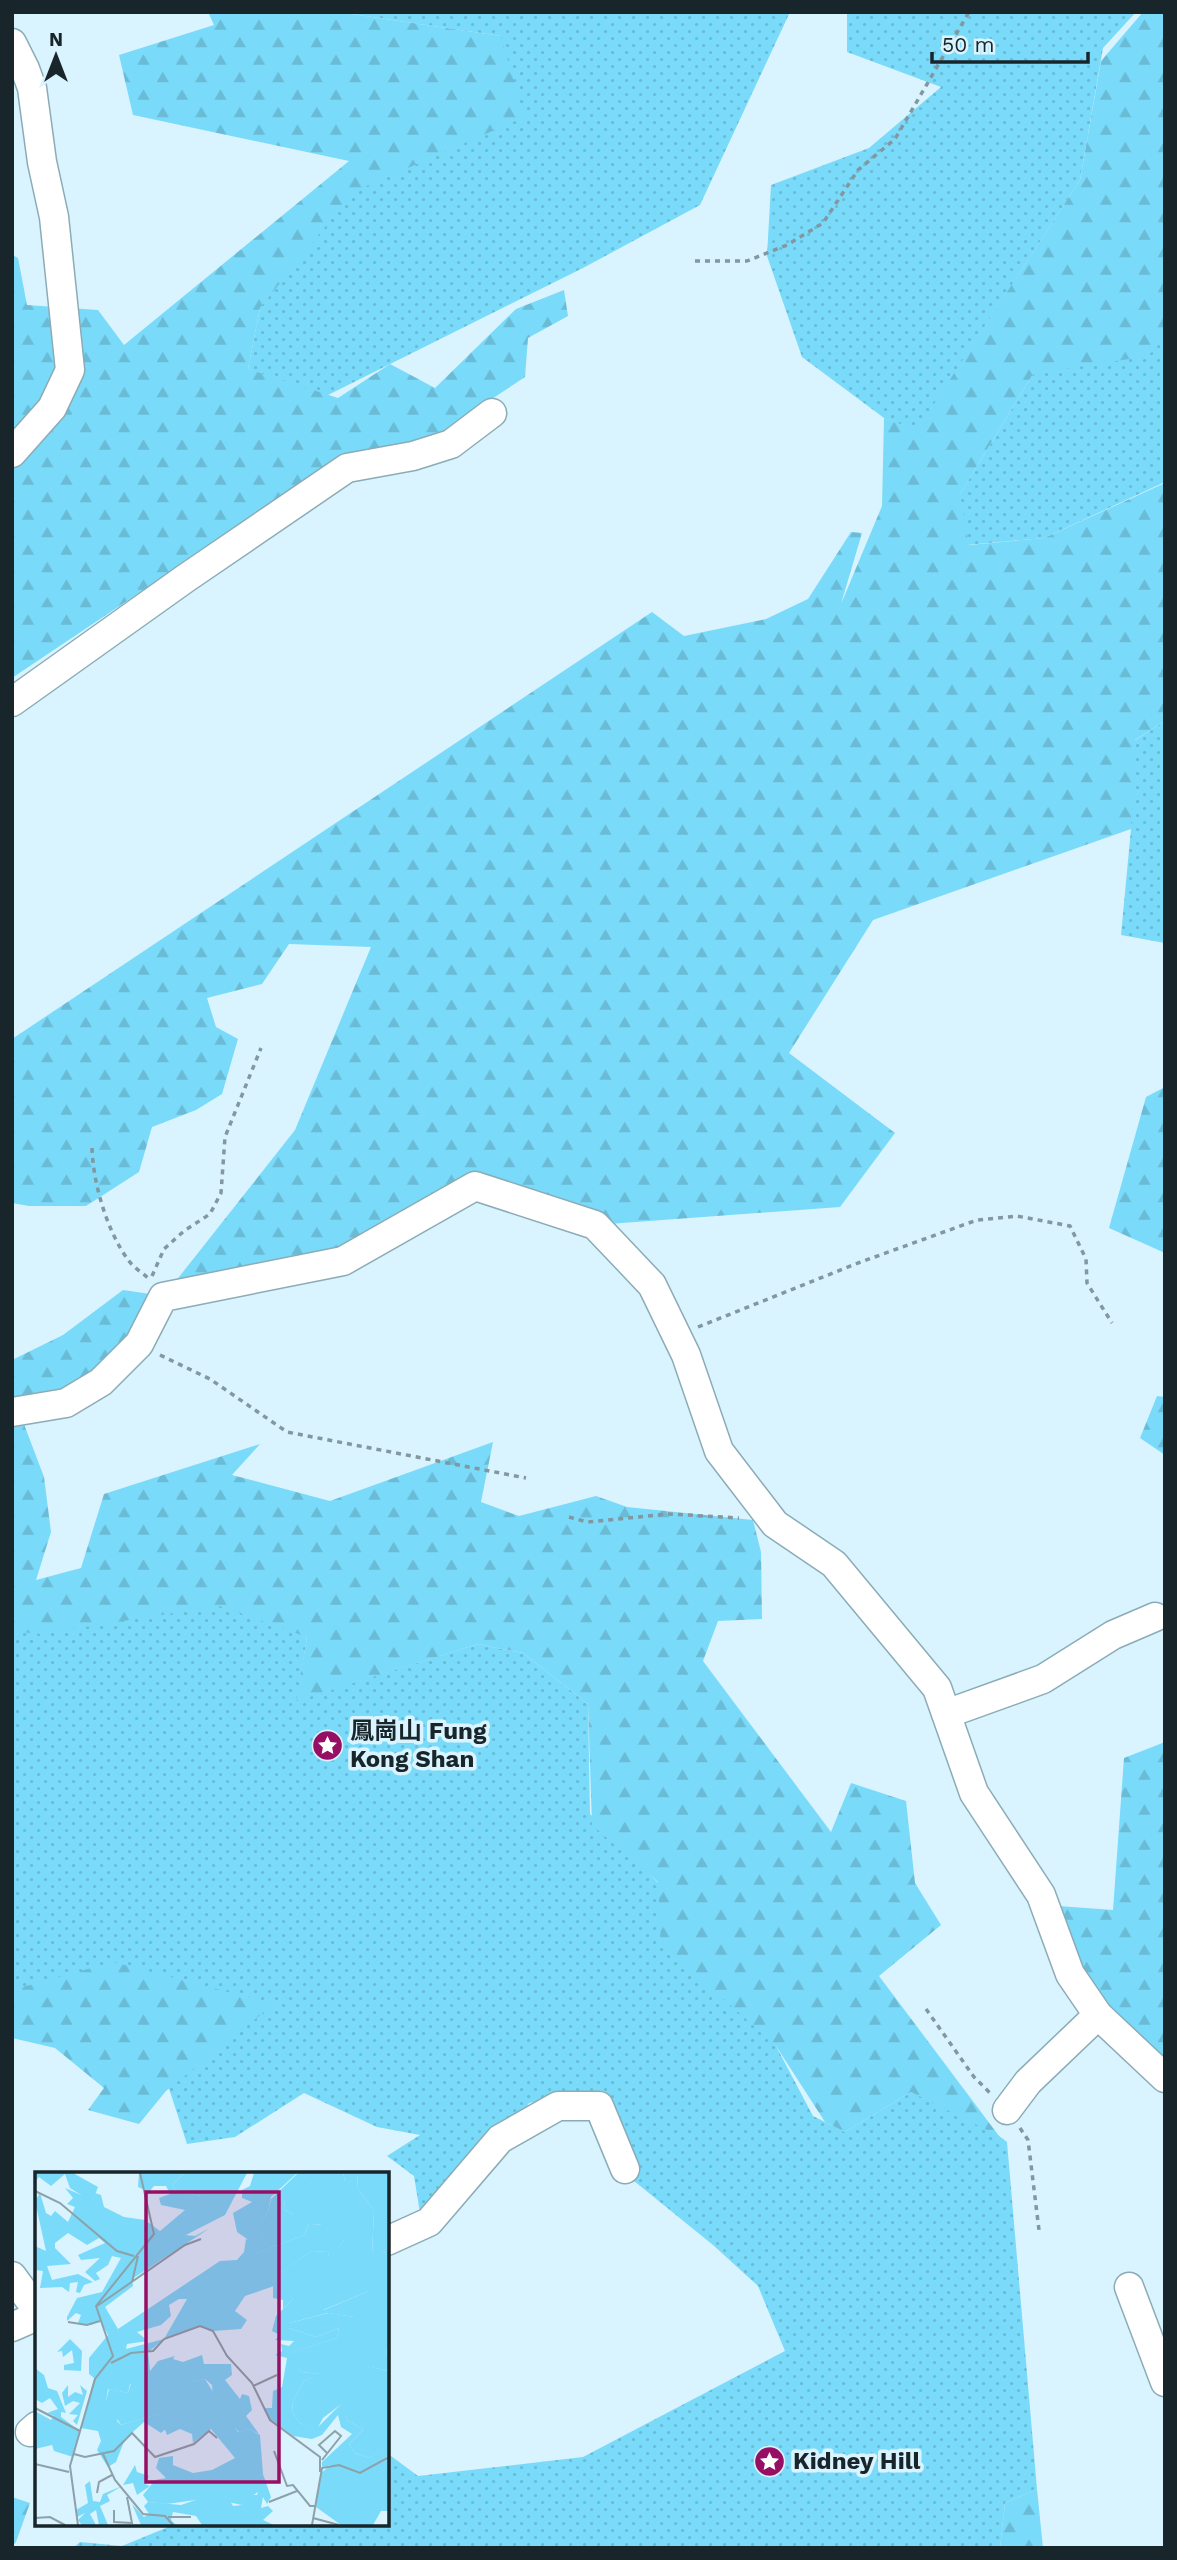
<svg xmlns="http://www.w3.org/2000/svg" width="1177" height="2560" font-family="'Work Sans','Noto Sans SC',sans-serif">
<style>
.grass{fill:url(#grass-dots)}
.forest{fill:url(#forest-firs)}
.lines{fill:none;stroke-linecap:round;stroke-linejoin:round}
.minor-casing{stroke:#8bacb7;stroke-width:31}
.path{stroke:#82979f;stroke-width:3.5;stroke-dasharray:5 5;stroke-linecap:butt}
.minor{stroke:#fff;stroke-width:28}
.labels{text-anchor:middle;stroke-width:7;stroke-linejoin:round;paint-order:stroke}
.poi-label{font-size:24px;font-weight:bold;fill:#18252a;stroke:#d9f4fe;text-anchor:start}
.inset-road{fill:none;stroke:#8ca1a9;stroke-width:2}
.view{fill:#960f65;fill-opacity:0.15;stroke:#960f65;stroke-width:3.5}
.inset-edge{fill:none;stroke:#18252a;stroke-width:3.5}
</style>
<defs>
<pattern id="grass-dots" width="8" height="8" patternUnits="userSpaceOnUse" patternTransform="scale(1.75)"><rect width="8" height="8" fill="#7adaf9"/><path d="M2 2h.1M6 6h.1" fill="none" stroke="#69bbd6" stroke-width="1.8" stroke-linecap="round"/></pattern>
<pattern id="forest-firs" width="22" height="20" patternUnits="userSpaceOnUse" patternTransform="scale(1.75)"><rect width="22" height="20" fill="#7adaf9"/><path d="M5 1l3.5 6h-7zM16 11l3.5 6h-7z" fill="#69bbd6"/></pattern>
</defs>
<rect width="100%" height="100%" fill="#d9f4fe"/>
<path class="grass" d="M338,12H790L700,205L583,268L322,398L248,369L262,298L368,174L501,36Z
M847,12H1136L1103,48L1080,180L917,431L884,418L802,357L767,256L771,185L869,148L941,87L847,52Z
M1165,326V482L1044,538L955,546L960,494L1033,374Z
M1165,721V943L1121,935L1131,829L1123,748Z
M229,1598L307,1637L297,1700L478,1644L523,1653L588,1704L590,1814L672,1897L776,2046L813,2116L845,2132L911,2092L977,2119L1007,2142L1037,2489L1005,2503L1000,2548H73L80,2542L122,2546L178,2523H387V2453L418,2476L583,2457L785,2351L758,2286L713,2245L618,2168L575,2095L529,2103L477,2187L420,2213L414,2176L387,2156L420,2135L377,2127L304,2093L235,2137L187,2144L164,2073L12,1991V1626Z"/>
<path class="forest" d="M208,12H338L501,36L524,117L353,192L260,308L248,369L338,398L390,364L435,388L516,309L564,290L568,316L528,338L525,377L410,453L315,475L12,678V255L18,258L27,305L98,310L124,345L349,161L133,115L119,55L214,25Z
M1143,12H1165V338L1148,356L1033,374L960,494L969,545L1044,538L1165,483V721L1135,740L1131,829L873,920L789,1053L895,1133L840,1207L595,1225L475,1186L314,1267L163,1297L123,1360L19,1411L44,1477L51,1532L36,1580L81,1568L104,1494L260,1444L232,1475L330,1501L493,1442L481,1502L519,1516L596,1496L627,1507L753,1520L761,1552L762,1619L718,1621L703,1661L831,1832L851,1783L906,1801L915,1883L941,1925L879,1976L999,2136L911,2092L845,2132L825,2122L776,2046L661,1943L658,1882L592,1825L588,1704L523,1653L478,1644L296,1701L307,1637L219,1606L40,1634L12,1631V1360L63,1335L123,1290L164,1296L295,1130L371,947L289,944L262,984L207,998L216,1027L238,1039L222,1094L196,1110L152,1127L139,1172L86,1206H29L12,1203V1039L652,612L684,636L766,619L808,599L851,532L862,533L841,604L882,506L884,418L917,430L1080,180L1101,61Z
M1165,1087V1253L1109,1228L1146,1097Z
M1157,1396L1165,1397V1455L1140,1438Z
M1165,1742V2073L1092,2005L1045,1905L1113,1910L1124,1758Z
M113,1962L274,2004L166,2091L139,2124L88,2110L104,2088L55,2048L12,2038V1990Z
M1037,2489L1043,2548H1000L1005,2503Z
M12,2497L30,2503L16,2542L12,2547Z"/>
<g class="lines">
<defs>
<path id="minor" d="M12,43L25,69L32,88L42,162L54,217L70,370L52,408L12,453
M12,702L186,578L347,468L413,456L451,444L492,413
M12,1412L66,1403L101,1382L139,1344L163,1297L343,1261L475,1186L595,1225L652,1285L686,1355L719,1451L775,1524L834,1564L937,1688L974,1793L1041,1895L1070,1974L1098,2015L1165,2078
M946,1714L1043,1679L1113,1635L1155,1617
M1007,2110L1028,2082L1098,2015
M387,2241L429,2222L500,2139L558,2106H599L625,2169
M12,2276L37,2310
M1129,2287L1165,2382
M12,2327L37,2316
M30,2432L37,2426"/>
</defs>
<use href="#minor" class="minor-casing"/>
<path class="path" d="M695,261H747L787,245L823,223L858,170L895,139L969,12
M92,1148C93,1183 107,1232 129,1261C134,1268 143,1273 149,1279
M152,1276L164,1249L184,1231L210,1214L221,1193L225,1137L261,1048
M698,1327L858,1263L977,1220L1017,1216L1070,1226L1086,1259L1087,1283L1112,1323
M160,1355L210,1379L287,1432L526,1478
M569,1517L587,1522L669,1514L739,1518
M926,2009L974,2077L990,2093
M1020,2128L1028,2140L1039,2230"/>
<use href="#minor" class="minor"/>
</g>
<defs>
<symbol id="sight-disc" viewBox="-11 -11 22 22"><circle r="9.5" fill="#960f65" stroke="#d9f4fe"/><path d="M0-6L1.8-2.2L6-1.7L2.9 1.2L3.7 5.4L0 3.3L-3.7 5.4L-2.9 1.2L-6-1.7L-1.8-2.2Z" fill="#fff"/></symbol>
</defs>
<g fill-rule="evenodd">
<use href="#sight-disc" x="310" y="1728" width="35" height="35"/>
<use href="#sight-disc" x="752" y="2444" width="35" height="35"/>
</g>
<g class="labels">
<g class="poi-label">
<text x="350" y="1739">鳳崗山 Fung<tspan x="350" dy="28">Kong Shan</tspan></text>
<text x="793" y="2469">Kidney Hill</text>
</g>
</g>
<g transform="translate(35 2172)">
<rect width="354" height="354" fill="#d9f4fe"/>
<path d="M0,1H38L63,15L58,28H54L35,16L30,2L16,14L4,5L0,10ZM149,1H212L190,43L147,65L139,62L140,54L167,24L141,20L138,12ZM219,1H262L236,25L233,40L215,69L202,60L198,41L217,30L207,26V18L215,14ZM308,1H322L323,17L339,39L337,81L353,80V173L351,182L348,179L332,194L353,199L354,275L334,286L320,281L314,272L328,258L312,248L309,230L288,246L281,259L265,251L257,240L258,229L269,209L286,202L266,200L252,182L302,166L304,156L281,165L254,156V151L294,141L319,145L334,119L288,138L258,127L248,137V128L238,126V105L277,79L293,80L295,89L309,68L285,52H274L269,63L219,82L228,62L257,42L249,37L250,26L278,10L310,9ZM137,201L145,205V212L170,207L203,260L214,257L225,263L228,302L225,318L207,333L174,326L132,332L113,330L108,323L120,308L131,306L121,296L124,286L138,284V293L158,301L177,298L200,286L176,257L158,271L157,262L145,257L132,263L124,242L86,253L71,229L74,217L93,221L96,211L109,204Z" fill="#7adaf9"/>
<path d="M104,1H149L138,12L141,20L168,24L170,33L151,42L139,62L160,64L175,56L97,107L98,114L70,135L83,157L185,89L202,88L209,80L211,67L215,68L233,40L236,27L263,1H308L310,9L289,13L278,10L250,28L249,37L257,42L241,60L228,62L221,81L269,63L274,52L310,53L309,68L295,91L293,80L277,79L240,104L239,114L210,124L200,139L212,148L206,157L178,159L164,154L129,167L113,180L115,199L123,189L140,184L138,187L148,190L167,183L169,192H196L197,203L190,208L205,227L207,222L214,224L217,238L211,244L224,262L214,257L204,260L186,240L178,227L177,213L170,207L144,213L145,205L136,202L110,205L95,212L93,221L73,217L71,229L87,236L82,249L86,253L123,242L142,247L126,261L109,250L90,267L81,290L73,295L62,278L66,269L63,259L46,256L59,206L54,202V186L73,163L65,148L56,153L43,151L46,143L41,141L32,149V145L42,126L67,120L86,86L77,84L73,93L61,101L65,107L60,109L50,100L65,86L46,88L43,83L70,71L64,66L52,73L33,61L20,71V76L36,92L12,94L17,108L43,102L58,110L49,113L45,121L41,120L43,110L35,111L34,120L27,115L5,116L8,99L0,98V74L11,79L0,29L5,21L11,41L16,44L20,39L33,50L40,35L32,32L38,26L30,16L58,28L60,21L66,23L69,35L89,45L110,48L125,59L150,38L126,33L124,26L135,22L131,14H119L114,20L103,15ZM144,127H152L129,167L91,177L92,172L113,169L102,160L126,153L136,144L134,133ZM322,1H353V80L337,82L339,39L323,17ZM334,119L341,127L339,136L319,145L293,141L254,151V156L281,165L304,156L302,166L253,182L266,200L288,202L269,209L258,229L257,240L265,251L280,258L310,228L312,248L328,258L314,272L320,281L334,286L353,275V284L324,302L353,286V339H346L338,353H306L281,335L286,301L296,293L287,296V290L317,262L306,255L303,243L287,263L277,267L258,264L235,247L229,236H237L238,219L247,215L252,186L240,183L247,179L246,172L254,174L259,169L240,168L245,163L237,159L241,144L258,127L270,125L289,138ZM35,167L47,179L46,199L29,198V193L39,191L37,178L28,185L27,179L22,180ZM353,173V199L331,194L335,183L348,177L351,182ZM0,196L9,203L13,216L22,219L31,241L26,240V245L45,259L38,285L19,279L17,273L0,277V239L16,248L19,244L12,241L23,237L15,226L7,231L0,227ZM33,213V225L40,220L48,223L45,213L52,219L42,253L38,249L43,243L34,242L45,231L38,229L30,234L27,221ZM100,293L102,300L114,304L110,312L115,314L102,323L98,311L88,313ZM228,302L236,325L232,332L228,325L226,336L233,334L238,339L228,348L239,353H167L161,344L138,340L136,348L141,353H106L97,332L109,345L114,342L109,334L113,330L146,333L189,318L198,334L207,333L215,323H222ZM55,309L58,329L65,330L68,322L87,314L72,323L75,329L65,334L73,353H64L61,338L55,342L61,353H47L43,348L50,341L42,345L41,338L53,331L50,313Z" fill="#7adaf9" fill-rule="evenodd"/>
<path class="inset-road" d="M0,19L25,31L82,79L99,84M97,110L103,84M62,134L150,73L166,67M33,150L52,153L65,149M76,191L96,181L118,179L129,167L165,154L178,159L192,184L217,211L235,248L285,285V300M218,214L242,203M0,236L45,259M239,279L252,314L258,313L275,334H281M39,282L50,285L79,279L97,261L120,285L159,272L174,259L182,266M68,282L80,308L108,342L130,344L138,353M287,288L306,264L300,259L284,273L292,281M0,292L34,300M62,321L64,310L77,303M234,330L262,319M79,338V350L97,351L92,325M133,345H156M0,346L15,345L30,353M278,346L304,353M43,353L35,294L60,207L78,184L61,134L119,62L105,1M277,353L287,296L304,293L325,301L354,285"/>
<path class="view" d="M111,20H244V310H111Z"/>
<rect width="354" height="354" class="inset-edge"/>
</g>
<rect width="1177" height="2560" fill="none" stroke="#18252a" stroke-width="28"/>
<g transform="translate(56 56)" stroke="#d9f4fe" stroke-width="5" paint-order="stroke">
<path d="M0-5L12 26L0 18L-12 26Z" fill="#18252a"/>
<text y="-10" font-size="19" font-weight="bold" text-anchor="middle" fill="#18252a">N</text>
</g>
<path d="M932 52v10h156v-10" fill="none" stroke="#18252a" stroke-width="3.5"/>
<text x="942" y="52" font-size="21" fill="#18252a" stroke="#d9f4fe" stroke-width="5" paint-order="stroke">50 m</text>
</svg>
